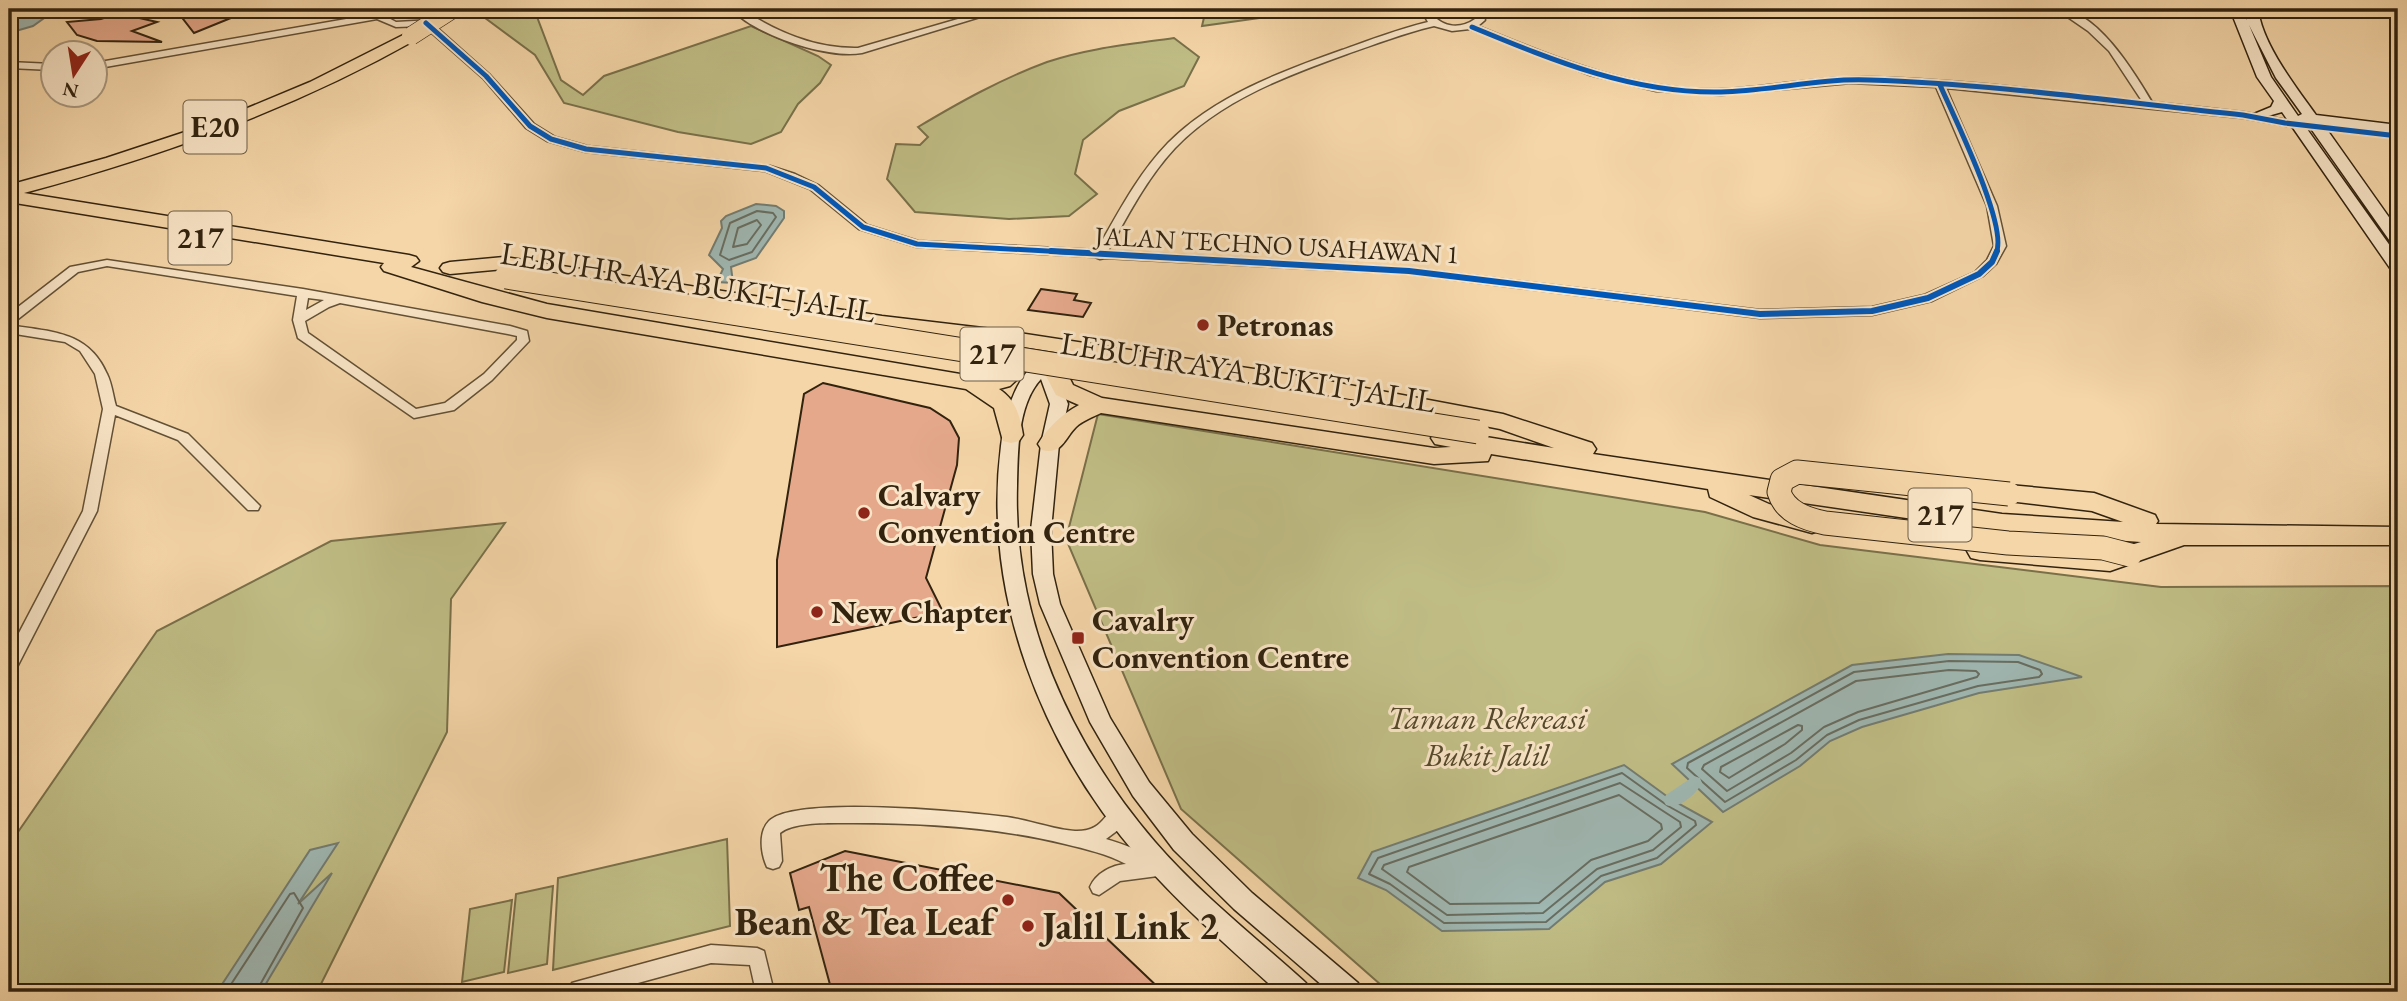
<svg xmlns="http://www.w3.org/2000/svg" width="2407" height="1001" font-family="'EB Garamond',serif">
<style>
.green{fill:#c0bd85;stroke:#79704a;stroke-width:2}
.water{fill:#9fb7b2;stroke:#737c71;stroke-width:2}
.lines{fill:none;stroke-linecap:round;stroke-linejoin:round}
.shore{stroke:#686d60;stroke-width:2}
.canal{fill:#9fb7b2;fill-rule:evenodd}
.building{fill:#e5a88b;stroke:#32230f;stroke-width:2}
.street-casing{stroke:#635035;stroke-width:3}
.secondary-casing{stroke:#32230f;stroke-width:3}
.highway-casing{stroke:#32230f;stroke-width:3}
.street{fill:#f8e4c6;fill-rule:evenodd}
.secondary{fill:#f8e4c6;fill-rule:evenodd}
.highway{fill:#f5d6a8;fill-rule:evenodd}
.highway-bridge-far1-casing{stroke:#32230f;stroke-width:19;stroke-linecap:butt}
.highway-bridge-casing{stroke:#32230f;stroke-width:25;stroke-linecap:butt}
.highway-bridge-far1{stroke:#f5d6a8;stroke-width:18}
.highway-bridge{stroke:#f5d6a8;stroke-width:23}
.cycleway-far1-casing{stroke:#f8e4c6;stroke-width:9}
.cycleway-casing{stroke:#f8e4c6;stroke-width:10}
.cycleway-far1{stroke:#0057b8;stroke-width:5}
.cycleway{stroke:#0057b8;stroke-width:6}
.poi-dot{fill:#8f2418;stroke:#f8e4c6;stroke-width:2.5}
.labels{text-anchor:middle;stroke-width:6;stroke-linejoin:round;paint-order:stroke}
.far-street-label{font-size:26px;fill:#32230f;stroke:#f8e4c6}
.shield{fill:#f8e4c6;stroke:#6d5d46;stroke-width:2}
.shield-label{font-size:30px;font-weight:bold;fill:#32230f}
.street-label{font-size:32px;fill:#32230f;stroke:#f8e4c6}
.poi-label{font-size:32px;font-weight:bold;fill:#32230f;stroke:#f8e4c6;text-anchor:start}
.park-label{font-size:32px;font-style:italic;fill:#564a2c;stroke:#f8e4c6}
.near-poi-label{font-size:38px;font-weight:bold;fill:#32230f;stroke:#f8e4c6;text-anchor:end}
</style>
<rect width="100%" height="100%" fill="#f5d6a8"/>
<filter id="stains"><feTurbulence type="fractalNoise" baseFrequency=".00286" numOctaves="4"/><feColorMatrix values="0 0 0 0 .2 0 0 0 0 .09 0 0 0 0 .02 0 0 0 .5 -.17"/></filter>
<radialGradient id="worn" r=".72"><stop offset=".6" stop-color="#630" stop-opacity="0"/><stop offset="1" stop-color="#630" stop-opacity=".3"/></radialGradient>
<path class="green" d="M473,9H534L561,80L583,95L604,76L751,26L818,56L831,65L820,83L798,104L781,132L751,144L678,132L564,103L535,55Z
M1206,9H1302L1295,13L1202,26Z
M1174,38L1199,57L1184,86L1119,111L1083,140L1075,174L1097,194L1069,216L1009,219L915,212L887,179L896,144L920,145L928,137L918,127C960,102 1001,79 1047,62C1088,48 1133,44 1174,38Z
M1098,414L1705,512L1820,545L2161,587L2398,586V992H1389L1181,809L1066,539Z
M505,523L451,599L447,732L317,992H9V845L157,631L331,541Z
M727,839L730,926L553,970L558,878Z
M553,886L547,964L508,973L516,894Z
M512,900L504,972L462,982L470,909Z"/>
<path class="water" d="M28,9L43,10L47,16L33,26L9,33V13Z
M756,204L776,206L784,211V218L756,258L731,267L733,283L717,282L723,269L709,255L722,228L721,221L726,216Z
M1948,654L2019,655L2082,677L1979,693L1862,727L1830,741L1800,766L1723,812L1672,764L1852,665Z
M1624,765L1672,800L1712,822L1661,864L1605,882L1549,929L1442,931L1386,890L1358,878L1372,852Z
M338,843L298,904L332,873L261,992H217L310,850Z"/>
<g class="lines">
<path class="shore" d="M757,211L773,213L776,217L752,252L729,260L720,255L730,223Z
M757,220L761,225L747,244L733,247L738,228Z
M1949,661L2018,662L2040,670L2042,674L2039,677L1978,686L1859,720L1827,735L1796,760L1725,802L1687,768L1688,763L1854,672Z
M1949,670L1976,671L1979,674L1977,677L1858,712L1824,727L1791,753L1727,791L1702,769L1704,765L1856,681Z
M1798,725L1802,726V730L1785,744L1729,778L1720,772L1721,767Z
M1622,773L1668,806L1695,821L1696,825L1657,858L1601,876L1546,922L1444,923L1390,884L1369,874L1378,858Z
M1620,783L1680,822L1681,827L1653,850L1597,869L1543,913L1447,915L1382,869L1384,865Z
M1619,795L1661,824L1662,829L1648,841L1591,860L1539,903L1450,904L1407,872L1409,867Z
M226,992L290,894L294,893L303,908L256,992"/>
<path class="canal" d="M1694,776L1700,778L1702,783C1696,794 1679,810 1666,805L1663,800L1666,795Z"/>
</g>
<path class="building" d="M199,9H253L194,33L180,15Z
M127,10V14L135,17L157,22L132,31L162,42L97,41L77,35L67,22L101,19Z
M1041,289L1077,294L1074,300L1091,303L1083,317L1028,310Z
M823,383L930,408L950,421L959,438L957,465L926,578L943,612L777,647V560L804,394Z
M845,851L1059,893L1163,992H832L809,907L799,910L790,873Z"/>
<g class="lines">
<defs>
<path id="street" d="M375,9H383V15L396,22L433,20V24L489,74L534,124L555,137L587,146L770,166L795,174L818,185L867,225L918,241L1097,250C1118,213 1138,174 1168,143C1215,96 1280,72 1342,50C1370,40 1399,29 1428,22L1424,15L1428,9H1437L1433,15C1444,28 1461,29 1475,19L1474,14L1467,9C1477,8 1481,9 1485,20L1478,26C1556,58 1637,92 1723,89C1771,87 1818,76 1866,77C1958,79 2050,91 2142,101L2109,51L2088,31L2056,9C2095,7 2134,72 2152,102L2243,112L2298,122L2303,125L2298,128L2243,118L1946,88L1997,206L2006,246L1996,264L1983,276L1932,301L1872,315L1760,318L1409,274L1105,258L1100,259L1095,257L917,247L859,229L810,189L765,171L586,152L547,141L526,128L483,78L424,26L396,27L377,19L94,69V63L375,14ZM1434,26L1452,31L1470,29L1590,75L1656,91L1721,95L1851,83L1936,87L1987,206L1994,246L1987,260L1975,272L1924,295L1872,307L1760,310L1409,268L1108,251C1128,215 1147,178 1175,148C1221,100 1286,76 1347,54C1376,44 1404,33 1434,26Z
M731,9H741C777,32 815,49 858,48L989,10L993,13L862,53C826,59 756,35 731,9Z
M9,62L52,64V70L9,68Z
M107,260L303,289L510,326L527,331L529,341L492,380L454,410L414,418L298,338L293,320L297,296L107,266L78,272L13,323L9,324V314L70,267ZM308,298L324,300L306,310ZM340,303L508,334L517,336V340L484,374L445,403L416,409L308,333L305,321L329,307Z
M9,325C50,332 88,330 107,374C112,384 113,396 116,406L188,434L260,506L258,510H248L178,440L115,415L97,511L15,671L9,673V652L83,511L103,409L95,374L80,351L65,342L9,333Z
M1119,806L1125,809L1128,814L1118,830L1106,839C1122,844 1153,853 1161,870L1158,876L1120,881L1099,895L1093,893L1090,887C1096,873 1112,865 1126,864C1107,854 1086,849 1065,844C996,827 924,823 853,823C834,823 794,821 780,833L782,861L779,867L773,869L767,867C761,854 758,832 769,821C794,795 968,812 1007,817C1028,820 1055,830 1075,831C1104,832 1103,812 1119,806Z
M711,945L757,948L764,951L774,992H756L750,965L711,963L605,992H570L569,990L572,983L579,981Z"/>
<path id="secondary" d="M2230,9H2242L2247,20L2246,9H2258C2262,44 2296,87 2316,115L2398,125V133L2323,124L2398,230V246L2392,244L2307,123L2302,122L2398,257V273L2392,271L2282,112L2261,118L2254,114L2271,107L2274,101L2257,77ZM2249,25L2276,78L2302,114L2298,116L2271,77Z
M1058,351L1067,357L1054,369L1068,404L1059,444L1051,530L1053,574L1060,604L1110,718L1149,782L1192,834L1252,893L1358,983L1362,992H1330L1234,909L1174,850L1133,796L1090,722L1040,604L1033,574L1031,530L1041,444L1050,404L1041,379C1017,405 1018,452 1017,486C1013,618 1070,743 1155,842C1200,894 1255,937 1306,983L1310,992H1278C1231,949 1183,908 1141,860C1042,748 982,595 1001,446C1005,411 1018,362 1058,351Z"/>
<path id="highway" d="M411,31L417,33L419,36L417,39C293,109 162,156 24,193L409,255L416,257L419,261L411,267L547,304L972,376L996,374L1005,367V354L996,343L882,330L504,269L450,274L443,272L440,268L443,264L450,262L504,257L882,316L1000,330L1312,378L1503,414L1592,443L1596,449L1593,454L2002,514L2123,522L2092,511L2000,500L1997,494L2000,488L2009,485L2094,493L2155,515L2158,521L2156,524L2398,527V545H2184L2110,571L1980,560L1971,558L1967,551L1971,544L1980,542L2110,551L2141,542L2002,532L1749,495L1769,504L1821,518L1824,524L1821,530L1812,533L1753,517L1710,497L1708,489L1491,454L1488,461L1434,464L1101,413C1093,417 1082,421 1076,427C1064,439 1062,455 1042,450L1038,444C1049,426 1061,415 1079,405L1056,395L1046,376L1062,359L1074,355L1023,347L1027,353V370L1010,386L999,389C1016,400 1020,416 1023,435L1019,441L1011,443L1003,441L994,408L966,389L547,318L482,302L384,271L381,267L384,263L9,202V185L106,158L209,124L310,82ZM1093,358L1312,392L1500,429L1554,448L1443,430L1435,432L1431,438L1435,444L1451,447L1434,448L1102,398L1073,385L1069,377L1078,369L1091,365Z"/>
</defs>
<use href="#street" class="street-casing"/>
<use href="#secondary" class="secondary-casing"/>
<use href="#highway" class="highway-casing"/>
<use href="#street" class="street"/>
<use href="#secondary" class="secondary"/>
<use href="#highway" class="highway"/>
<defs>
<path id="highway-bridge-far1" d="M411,36L453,9"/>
<path id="highway-bridge" d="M506,277L1478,432
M2009,494L1797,472L1782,480L1779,492C1785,512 1806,519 1825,523L2008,543L2103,548L2130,555"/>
</defs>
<use href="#highway-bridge-far1" class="highway-bridge-far1-casing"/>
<use href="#highway-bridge" class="highway-bridge-casing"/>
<use href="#highway-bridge-far1" class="highway-bridge-far1"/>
<use href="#highway-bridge" class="highway-bridge"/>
<defs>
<path id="cycleway-far1" d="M426,23L486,76L530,126L551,139L586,149L766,168L814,187L863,227L917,244L1083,253
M1472,27C1552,60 1633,94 1721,92C1771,91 1819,78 1869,80C1994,84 2119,102 2243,115L2285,123L2398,136
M1940,85C1953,115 2009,227 1996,253"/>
<path id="cycleway" d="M1051,251L1409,271L1760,314L1872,311L1928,298L1979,274L1992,262L1997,251"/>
</defs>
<use href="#cycleway-far1" class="cycleway-far1-casing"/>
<use href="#cycleway" class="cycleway-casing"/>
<use href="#cycleway-far1" class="cycleway-far1"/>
<use href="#cycleway" class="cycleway"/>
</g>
<g class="poi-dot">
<circle cx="1203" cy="325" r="7"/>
<circle cx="864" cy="513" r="7"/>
<circle cx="817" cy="612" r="7"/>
<rect x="1071" y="631" width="14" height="14" rx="3.5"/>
<circle cx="1008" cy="900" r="7"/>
<circle cx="1028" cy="926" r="7"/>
</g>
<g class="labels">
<g class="far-street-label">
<text transform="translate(1277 245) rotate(3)" y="9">JALAN TECHNO USAHAWAN 1</text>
</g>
<g class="shield">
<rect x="183.5" y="100.5" width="63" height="53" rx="5"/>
<rect x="168.5" y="211.5" width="63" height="53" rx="5"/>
<rect x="960.5" y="327.5" width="63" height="53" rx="5"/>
<rect x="1908.5" y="488.5" width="63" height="53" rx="5"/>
</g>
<g class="shield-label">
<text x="215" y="137">E20</text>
<text x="200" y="248">217</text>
<text x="992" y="364">217</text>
<text x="1940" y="525">217</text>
</g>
<g class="street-label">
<text transform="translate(688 282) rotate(9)" y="11">LEBUHRAYA BUKIT JALIL</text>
<text transform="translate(1248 372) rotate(9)" y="11">LEBUHRAYA BUKIT JALIL</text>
</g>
<g class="poi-label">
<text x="1217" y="336">Petronas</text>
<text x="878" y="506">Calvary<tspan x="878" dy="37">Convention Centre</tspan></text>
<text x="831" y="623">New Chapter</text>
<text x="1092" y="631">Cavalry<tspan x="1092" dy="37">Convention Centre</tspan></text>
</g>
<g class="park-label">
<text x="1487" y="729">Taman Rekreasi<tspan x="1487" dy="37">Bukit Jalil</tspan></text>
</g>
<g class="near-poi-label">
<text x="994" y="891">The Coffee<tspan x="994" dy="44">Bean &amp; Tea Leaf</tspan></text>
<text x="1042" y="939" text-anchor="start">Jalil Link 2</text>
</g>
</g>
<rect width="2407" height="1001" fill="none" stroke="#f5d6a8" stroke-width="35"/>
<rect x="10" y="10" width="2386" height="980" fill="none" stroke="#32230f" stroke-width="3.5"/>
<rect x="18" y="18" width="2372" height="966" fill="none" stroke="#32230f" stroke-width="2"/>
<g transform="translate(74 74) rotate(192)"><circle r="33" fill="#f8e4c6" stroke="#a9977d" stroke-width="2"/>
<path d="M0-5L12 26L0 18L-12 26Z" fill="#8f2418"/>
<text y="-10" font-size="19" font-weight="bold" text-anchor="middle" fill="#32230f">N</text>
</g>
<rect width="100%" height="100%" filter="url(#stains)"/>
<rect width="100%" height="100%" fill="url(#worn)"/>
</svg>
